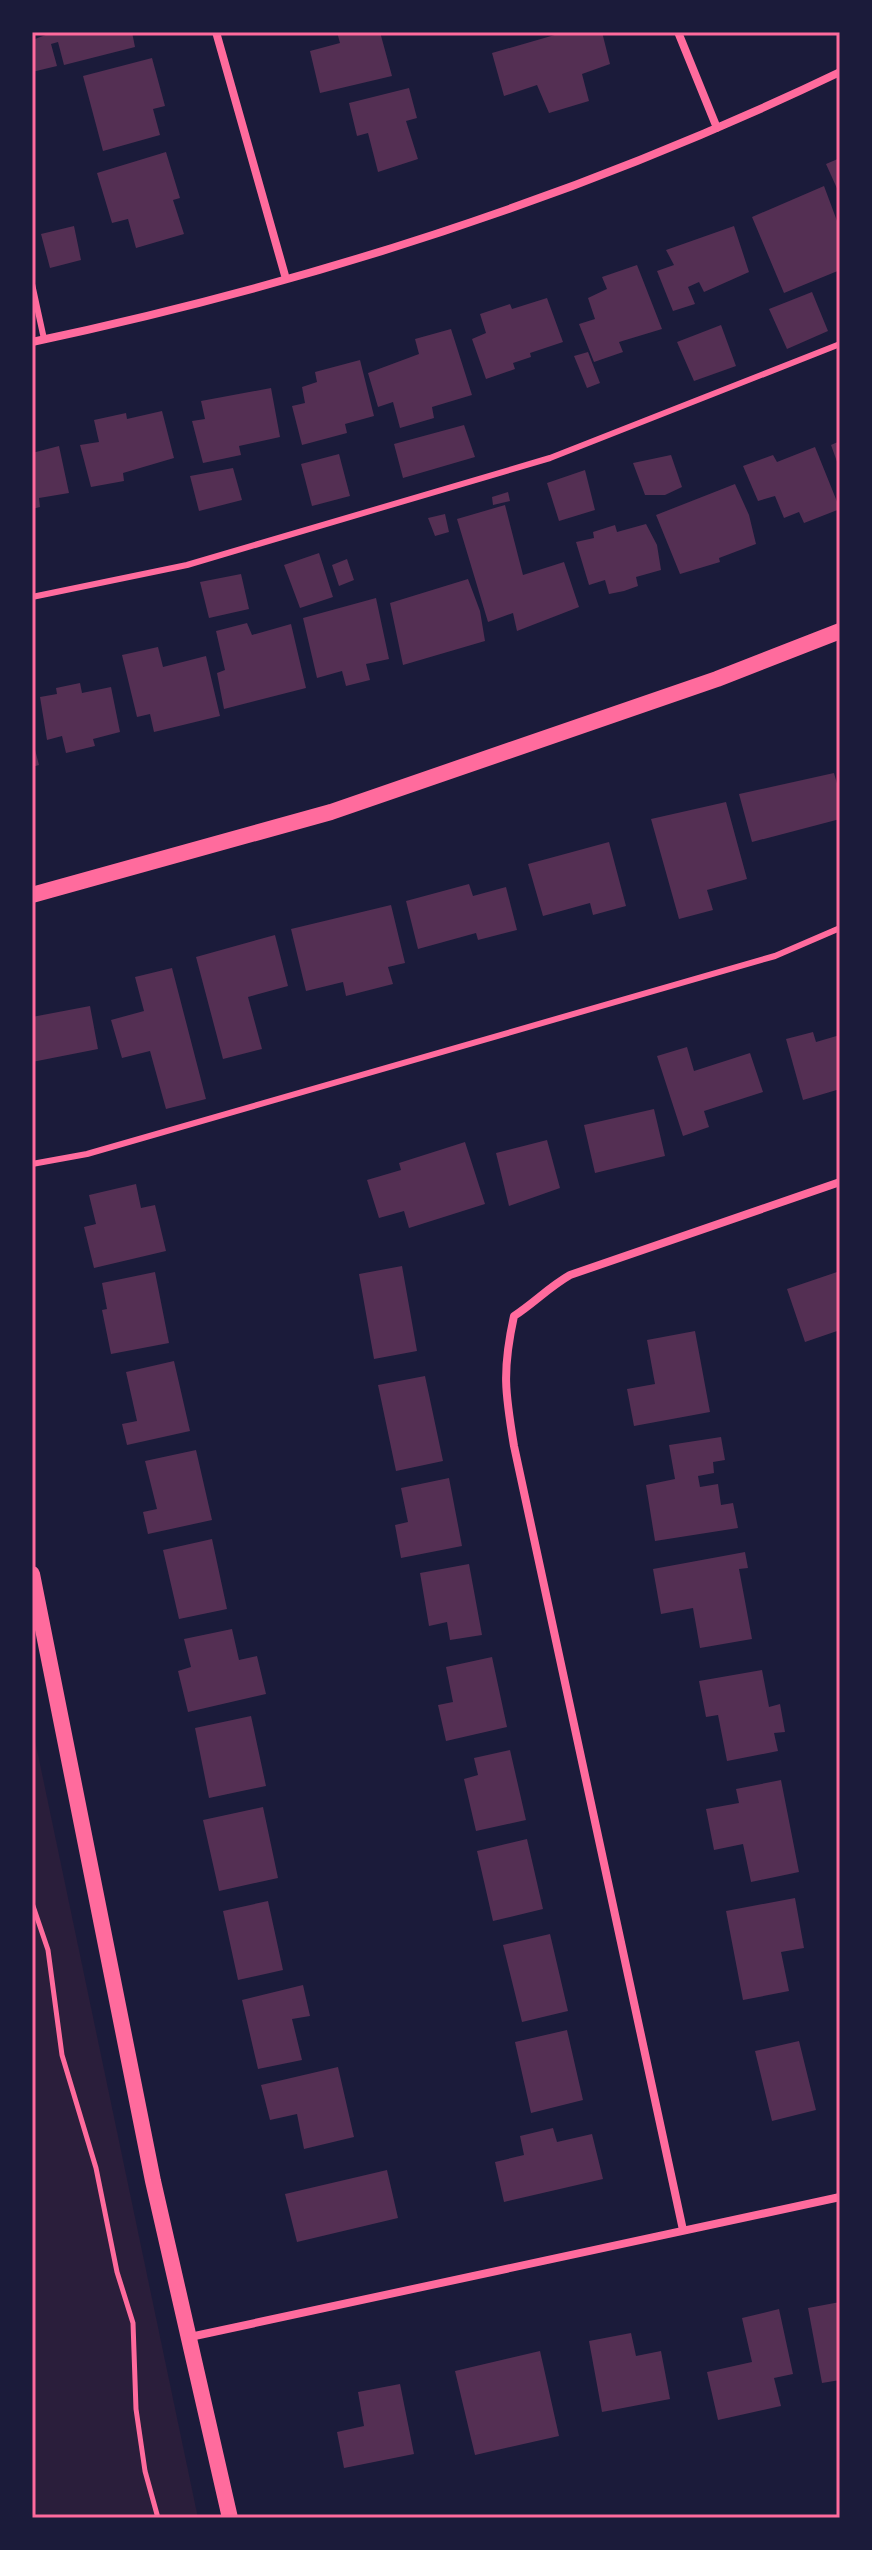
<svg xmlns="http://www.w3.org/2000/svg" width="872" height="2550" font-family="Signika,sans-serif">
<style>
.green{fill:#2a1e3b}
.building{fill:#542f53}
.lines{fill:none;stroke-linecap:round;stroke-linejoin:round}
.path{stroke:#ff6b9d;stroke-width:5}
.service{stroke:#ff6b9d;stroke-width:6}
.minor{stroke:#ff6b9d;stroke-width:8}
.secondary{stroke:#ff6b9d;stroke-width:16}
.neatline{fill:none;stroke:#ff6b9d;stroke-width:3}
</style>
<rect width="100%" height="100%" fill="#1b1b3a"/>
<path class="green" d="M32,1729L36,1745L198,2518H32Z"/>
<path class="building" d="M54,32H132L135,47L64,65L58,42L51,44L57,66L32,72V40Z
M337,32H380L392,76L320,93L310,51L340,43Z
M565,32H602L610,64L582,74L589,101L549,113L537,85L504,96L492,53Z
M152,58L165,106L153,109L160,135L103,151L83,76Z
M409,88L417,118L406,121L418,159L378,172L368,133L357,136L349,103Z
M166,152L180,198L173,200L184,234L136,248L128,219L112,223L97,173Z
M840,158V195L826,164Z
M824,186L840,229V270L784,293L752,217Z
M74,226L81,260L50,268L41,234Z
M734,226L749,272L704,292L699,282L688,287L695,304L673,311L657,271L674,265L666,250Z
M637,265L662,329L619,342L623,352L594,362L579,324L595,319L588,298L607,289L602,277Z
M812,292L828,331L787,349L769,309Z
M547,298L563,342L530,353L531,357L513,363L515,369L486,379L472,339L486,333L480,314L510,304L512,309Z
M721,325L736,366L694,381L677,342Z
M451,329L472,395L432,407L434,418L400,428L393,402L378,407L368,373L419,354L415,339Z
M588,352L600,383L587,388L574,356Z
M360,360L374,416L345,424L347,433L302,445L292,406L305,403L302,387L317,382L315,372Z
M271,388L280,437L239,446L241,455L203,463L192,421L205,419L201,401Z
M162,411L174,458L123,473L124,481L91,487L80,445L99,442L94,420L126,413L127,419Z
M464,425L475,457L403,478L394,444Z
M840,441V470L831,445Z
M59,446L69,493L39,498L40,507L32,509V453Z
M815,447L840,509L804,523L799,512L784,518L775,496L758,501L743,466L773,455L777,462Z
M339,454L350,496L312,506L301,464Z
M671,455L682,487L665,495H645L633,463Z
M233,468L242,500L199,511L190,476Z
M585,470L595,510L559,521L547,483Z
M735,484L749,515L756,544L719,558L720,562L680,574L656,515Z
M508,492L510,501L493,505L492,497Z
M505,505L523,575L564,562L579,607L517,631L513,613L488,622L457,519Z
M445,514L449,532L435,536L428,518Z
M646,524L657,545L661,570L636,577L638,586L624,591L609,594L605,580L589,585L576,542L594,538L593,532L615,525L617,532Z
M319,553L333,597L300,608L284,565Z
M347,559L354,580L339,586L332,565Z
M241,574L249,609L209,618L200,582Z
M468,579L480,611L485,641L403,665L390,603Z
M376,598L389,659L366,664L370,680L346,686L342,671L317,678L303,618Z
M247,623L252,635L291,624L306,688L224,709L217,673L225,670L216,631Z
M158,647L163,667L206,656L220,716L154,732L150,714L137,717L122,655Z
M80,683L82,693L111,687L120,732L93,739L95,746L66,753L62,736L47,740L40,697L57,694L56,688Z
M32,738L39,765L32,767Z
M834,773L840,794V819L752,842L739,794Z
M726,802L747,879L707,890L713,910L679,919L651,819Z
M609,842L626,906L593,915L590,903L543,916L528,864Z
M469,884L473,896L506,887L517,930L478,940L476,933L418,949L406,901Z
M391,905L405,963L388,967L393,984L346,996L343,982L306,991L291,929Z
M275,935L288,986L248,997L262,1049L223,1059L196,957Z
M172,968L206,1099L166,1109L150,1051L122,1058L111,1020L144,1011L135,977Z
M90,1006L98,1049L32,1062V1017Z
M813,1032L816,1042L840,1035V1089L803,1100L786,1039Z
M687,1047L694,1071L750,1053L763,1092L704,1111L709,1127L683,1136L657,1056Z
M654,1109L665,1156L595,1173L584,1125Z
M547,1140L560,1188L509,1206L496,1153Z
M465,1142L485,1204L409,1228L404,1211L379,1218L367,1180L401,1170L399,1163Z
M136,1184L141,1208L155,1205L166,1251L94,1268L84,1227L96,1224L89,1195Z
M402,1266L417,1351L374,1359L359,1274Z
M840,1271V1330L805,1342L787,1289Z
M155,1272L169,1343L111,1354L102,1310L107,1309L102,1283Z
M695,1331L710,1412L634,1426L627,1389L655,1384L647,1340Z
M174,1361L190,1431L127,1445L122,1424L137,1421L126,1372Z
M425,1376L443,1461L396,1471L378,1385Z
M721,1437L725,1460L713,1462L714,1473L698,1476L700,1487L718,1484L721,1505L733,1503L738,1528L655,1541L646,1485L675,1479L669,1445Z
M196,1450L212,1520L148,1534L143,1512L157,1509L145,1461Z
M449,1478L462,1546L401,1558L395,1525L408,1522L401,1488Z
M212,1539L227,1609L179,1619L163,1550Z
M745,1552L748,1568L739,1569L752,1639L700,1648L693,1608L661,1614L653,1569Z
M469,1564L482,1635L450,1640L447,1622L429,1626L420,1573Z
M232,1629L239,1660L257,1656L266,1694L188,1712L178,1671L191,1667L184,1639Z
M492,1657L507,1727L446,1741L438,1705L453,1702L446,1667Z
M762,1670L769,1707L780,1704L785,1732L774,1733L778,1751L727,1761L718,1715L706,1717L699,1681Z
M251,1716L266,1786L209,1798L195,1728Z
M510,1750L526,1820L476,1831L464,1779L478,1775L474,1758Z
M781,1780L799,1872L751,1882L743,1844L714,1850L706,1809L739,1803L736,1789Z
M263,1807L278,1878L219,1891L203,1820Z
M527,1839L543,1909L493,1921L477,1851Z
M795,1898L804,1948L781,1952L789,1991L743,2000L726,1911Z
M268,1901L283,1970L238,1980L223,1911Z
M550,1934L568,2011L522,2022L503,1945Z
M303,1985L310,2016L292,2019L302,2060L258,2069L242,2000Z
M567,2030L583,2100L531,2113L515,2042Z
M799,2041L816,2110L772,2121L755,2051Z
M338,2067L354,2137L304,2149L297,2114L270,2120L261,2085Z
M553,2128L557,2142L592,2134L603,2179L504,2202L495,2162L524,2155L520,2136Z
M387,2170L398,2218L297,2242L285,2194Z
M840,2302V2380L822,2383L808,2308Z
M779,2309L793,2374L774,2378L781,2406L718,2420L707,2372L752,2362L742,2318Z
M631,2333L636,2356L661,2351L670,2399L602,2412L589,2341Z
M540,2351L559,2436L475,2455L455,2371Z
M400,2384L414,2454L344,2468L337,2432L364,2426L358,2392Z"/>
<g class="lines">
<path class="path" d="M32,1903L48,1950L62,2055L96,2168L117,2272L133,2323L136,2409L145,2471L158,2518"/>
<path class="service" d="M32,284L44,339
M32,597L187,565L550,458L840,344
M32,1164L87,1154L775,956L840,928"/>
<path class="minor" d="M216,32L286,279
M678,32L717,128
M32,342C310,283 584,195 840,72
M683,2230L514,1446C505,1392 502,1371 514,1316C534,1303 549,1287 570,1275L840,1182
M190,2337L840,2197"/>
<path class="secondary" d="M32,895L331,812L717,679L840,631
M32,1574L153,2181L230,2518"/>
</g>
<rect width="872" height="2550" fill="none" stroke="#1b1b3a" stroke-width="68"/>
<rect x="34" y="34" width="804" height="2482" class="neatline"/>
</svg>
